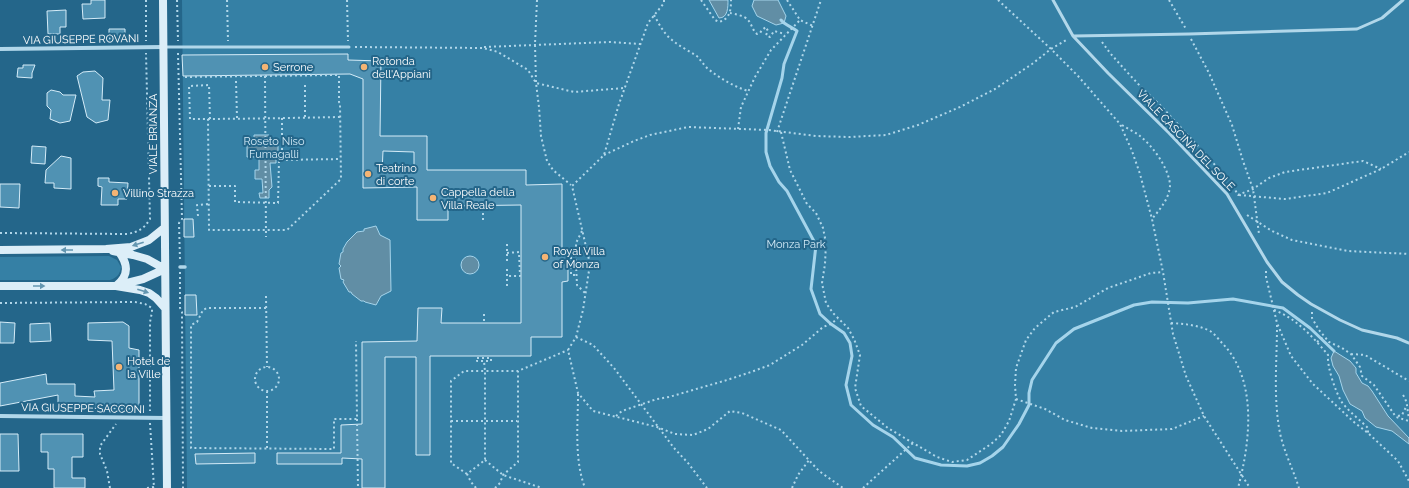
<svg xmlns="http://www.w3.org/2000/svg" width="1409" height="488" font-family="Raleway,sans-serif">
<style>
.green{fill:#3580a5}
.water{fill:#618ea5;stroke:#a5d4eb}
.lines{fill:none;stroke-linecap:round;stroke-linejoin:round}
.stream{stroke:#a5d4eb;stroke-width:3}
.building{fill:#5092b3;stroke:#d5ecf8;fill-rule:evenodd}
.path{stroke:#b1d7ea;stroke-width:2;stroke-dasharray:2 3;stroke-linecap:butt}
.service{stroke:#b1d7ea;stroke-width:3}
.pedestrian{stroke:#b1d7ea;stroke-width:3.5}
.minor{stroke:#b1d7ea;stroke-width:4}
.secondary{stroke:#dceef8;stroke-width:8}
.oneway{fill:#6496b0}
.poi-dot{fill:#f4b474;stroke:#24668a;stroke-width:1.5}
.labels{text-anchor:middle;stroke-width:4;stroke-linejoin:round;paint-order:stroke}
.street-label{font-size:11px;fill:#fff;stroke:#24668a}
.poi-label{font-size:11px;fill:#fff;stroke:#24668a;text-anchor:start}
.park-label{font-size:11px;fill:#d5ecf8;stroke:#24668a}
</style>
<rect width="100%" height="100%" fill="#24668a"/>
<path class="green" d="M182,0H1409V488H187Z
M109,256L117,260L121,267C120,274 117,278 110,280H0V257Z"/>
<path class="water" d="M709,0H728C728,7 728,18 719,18Z
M754,0H778L786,16L784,23L776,25L757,16L752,6Z
M254,135H269L270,140H278V156H276V163H270L272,187L269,190V198H260L259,193H263L262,179H255V170H259V157H247V145H254Z
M376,226L380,235L390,240L391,291L381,296L376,305L365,302L364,301H361L352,294L351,292H349L343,282L344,280L341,279L339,268L341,266L339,264L341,253L343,252V249L347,242L357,232L364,231V229Z
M461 265a9 9 0 1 1 18 0a9 9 0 1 1-18 0Z
M1334,351L1350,361L1356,368V373L1362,383L1368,386L1372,391L1388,416L1409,438V444L1392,431L1376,427L1365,418L1362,411L1350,404L1343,390L1339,376L1333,366L1331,358Z"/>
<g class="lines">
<path class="stream" d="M781,20C785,25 792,27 797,31L784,64L782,78L766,133V152L770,166L779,182L787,191L816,245L811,289L820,314L831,324L844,333L850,343L852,356L846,385L851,405L873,425L893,437L915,458L941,465L967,466L980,463L992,456L1003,447L1019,424L1029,405V393L1032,380L1056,343L1074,329L1134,305L1152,302L1188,303L1233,299L1283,308L1310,328L1334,351"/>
</g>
<path class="building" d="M91,0H105V18L83,19L82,4H91Z
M66,10V27H60V34H48L47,11Z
M109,29H125V39H109Z
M348,54V60L381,61L380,136H427V170H526V185L562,184V249H568V281L562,282V337H531V356H430V455H416V357H385V488H362V459L342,458V464H277V453H341V425L362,424V342L417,341L418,308H442L441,323H521V205L448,206V220H417V187L363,188V79L350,74L183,76L182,55ZM383,151L414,152V172H382Z
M23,65H35L32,73V78L17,77L18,68H23Z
M95,71L103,78L102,100H110L108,120L96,123L87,117L77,76L83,72Z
M51,90L60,92L63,95H76L70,121L60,123L50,119L51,110L47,106V93Z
M32,146L46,147L45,164L31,163Z
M61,156L71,158V189L54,188V183H45L46,170Z
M98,178H109V182L128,183L127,199H118V205H101L102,187L98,186Z
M0,184H20L19,208L0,207Z
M184,219H193L194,237H184Z
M185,295H196L197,315H185Z
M0,322L15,323L14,343H0Z
M123,322L129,326V348L139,350V409L58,408V395L0,406V383L46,374L47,384H75V396L95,397L94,391L114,390L112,341L88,340V323Z
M50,323L51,341L30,342V324Z
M0,434H18L19,471H0Z
M41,434H83V457H72V478H85V488H54V469H48V452H41Z
M255,453V463L196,464L195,454Z"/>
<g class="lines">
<path class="path" d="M146,0V41
M177,0L178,41
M227,0L228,41
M347,0L348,41
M537,0L535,44L536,83L539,107L541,136L547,161L553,170L571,185
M664,0V3L648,23L619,104L604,155L572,186L590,264L583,310L576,337L568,350L578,393L593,411L657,427L675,434L693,435L708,429L730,411L742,413L781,430L819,471L843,488
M701,0L715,20L719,22C730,19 731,10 731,0
M787,0L800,20L813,26
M998,0L1051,49L1078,76L1120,124L1132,151L1140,174L1152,219L1163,272L1173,334L1186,376L1204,416L1250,488
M1169,0L1186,29
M730,13C735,14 745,16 748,20C752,24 752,30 757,34L760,33L762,30L766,27L768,31L766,35L770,37L774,31L785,34
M654,15C659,24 664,34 672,40C680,47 690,51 698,57C701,61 704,65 708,69C721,79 733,86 748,91
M1191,39L1209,73L1232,125L1243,161L1253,189L1259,234
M1102,42L1110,53L1127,72L1141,87L1161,106L1210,159L1234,188L1238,195L1253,189L1269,178L1285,172L1363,161L1381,169
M355,47L483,48L498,52L528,70L536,83L574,92L624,88
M484,47L610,42L640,44
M178,53L182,219L179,223L180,260
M265,76L266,237
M185,77L339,75V102L340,103L341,179L287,230H209L208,119
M236,81L237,118
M305,85V118
M282,118V160
M210,119L209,85L189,86L190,119C240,119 290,118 340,117
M1122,125C1128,129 1135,132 1140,136C1153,146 1170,170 1170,186C1169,199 1160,209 1152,219
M738,129L741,107L755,77L771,50L800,20
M777,132L821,0
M781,132L790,170L807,204L816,213L823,228L826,243L825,264L822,283L826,303L833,313L848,328L854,339L860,355L855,388L861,406L888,428L913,443L937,457L952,462L967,460L991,444L1001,435L1009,421L1016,399L1015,385L1016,368L1026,340L1035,328L1054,312L1075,307L1108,288L1151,273L1163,272
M604,155L634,141L650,135L688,127L768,130L816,136L849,137L886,135L918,125L960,107L995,89L1032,64L1051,49L1068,39
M209,186H235V202L278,203L279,160L341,159
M1239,195L1285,199L1327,193L1381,169L1409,152
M1247,215L1272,231L1292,240L1348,251L1409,254
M198,216L197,205L209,204
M483,220V206
M582,231L576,243V264H590
M0,233L127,234C138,232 144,229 150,219L146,53
M507,244V263
M576,252H571V275H576
M507,253L519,252L520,276H507
M576,264L577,285L585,293
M1266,271V277L1277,323L1291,356L1313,384L1355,423L1368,433L1398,461L1409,481
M180,272V308L182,312L183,488
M507,286V267
M266,296L267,367
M0,303L135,302L145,304L152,308V312L150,322V411
M266,308H207L203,310L197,322L191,325V448L334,449V419H357L356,341
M1274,310C1296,318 1314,338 1328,355C1327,367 1335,390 1341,401C1348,411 1359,419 1368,428V433
M1312,312V318L1319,330L1329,342L1342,348L1351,354L1360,367L1362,376L1374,385L1396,417L1409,421
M484,314V323
M1171,323C1185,324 1198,325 1210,331C1215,334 1219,340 1223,344C1258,381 1250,443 1238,488
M1277,325C1277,361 1273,397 1280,433C1284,452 1293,469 1299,488
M576,337L593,345L614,368L674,448L688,463L707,488
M1317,342L1322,338L1324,335
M1351,354L1365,355L1409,381
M477,358H491V361H477Z
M255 379a12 12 0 1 1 24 0a12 12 0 1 1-24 0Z
M578,394C578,425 574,459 585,488
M1403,395C1408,402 1407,410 1409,418
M1016,399L1045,409L1065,420L1092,428L1122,431L1172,429L1204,416
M616,416L622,411L657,399L669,397L727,380L751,372L770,365L802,345L823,327L831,324L838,318
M1398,416L1402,415L1406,407
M357,419L358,488
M451,421H517
M150,423L154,488
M267,448V392
M485,460L503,475L542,488
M467,474L451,463V381L464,371H485L484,361
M110,488L107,471L100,454V446L116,424
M147,488L154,487
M476,488L471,482L467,474L485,460V371H518L568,350
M495,488L500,483L503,475L518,462V371
M792,488L798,475L809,460
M863,488L913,443"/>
<path class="service" d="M1053,0L1073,36L1108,73L1169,133L1227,194L1267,262L1282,282L1298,295L1311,304L1340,320L1362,330L1397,338L1409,343
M1074,36L1189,34L1357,29L1382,18L1403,0
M165,47H349"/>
<path class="pedestrian" d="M180,267H185"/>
<path class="minor" d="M0,49L163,47
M0,416L166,418"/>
<path class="secondary" d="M163,0L167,488
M0,250L106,249L131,247L149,240L164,228
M113,251L133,255L147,259L165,269
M117,285C129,275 128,264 119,252
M119,285L143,279L165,269
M0,286H116L140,290L149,293L156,298L165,308"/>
</g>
<defs><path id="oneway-solid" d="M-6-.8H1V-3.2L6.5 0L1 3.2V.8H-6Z"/></defs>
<g class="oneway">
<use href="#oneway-solid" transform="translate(138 244) rotate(162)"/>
<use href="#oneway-solid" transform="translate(67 250) rotate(180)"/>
<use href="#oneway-solid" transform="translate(39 286)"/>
<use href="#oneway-solid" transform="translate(143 291) rotate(18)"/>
</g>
<g class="poi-dot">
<circle cx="265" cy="67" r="4"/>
<circle cx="364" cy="67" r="4"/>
<circle cx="368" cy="174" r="4"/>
<circle cx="115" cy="193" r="4"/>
<circle cx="433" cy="198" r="4"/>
<circle cx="545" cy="257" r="4"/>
<circle cx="119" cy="367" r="4"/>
</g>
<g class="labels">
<g class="street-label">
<text transform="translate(81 39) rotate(-1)" y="4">VIA GIUSEPPE ROVANI</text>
<text transform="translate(153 134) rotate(-90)" y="4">VIALE BRIANZA</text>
<text transform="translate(1186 140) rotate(46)" y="4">VIALE CASCINA DEL SOLE</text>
<text transform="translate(83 408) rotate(1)" y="4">VIA GIUSEPPE SACCONI</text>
</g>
<g class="poi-label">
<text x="372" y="65">Rotonda<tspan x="372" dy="13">dell'Appiani</tspan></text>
<text x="273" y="71">Serrone</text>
<text x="376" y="172">Teatrino<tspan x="376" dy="13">di corte</tspan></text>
<text x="441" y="196">Cappella della<tspan x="441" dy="13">Villa Reale</tspan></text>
<text x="123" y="197">Villino Strazza</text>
<text x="553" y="255">Royal Villa<tspan x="553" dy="13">of Monza</tspan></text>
<text x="127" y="365">Hotel de<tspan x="127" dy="13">la Ville</tspan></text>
</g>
<g class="park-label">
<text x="274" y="145">Roseto Niso<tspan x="274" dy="13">Fumagalli</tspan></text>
<text x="796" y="248">Monza Park</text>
</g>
</g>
</svg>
